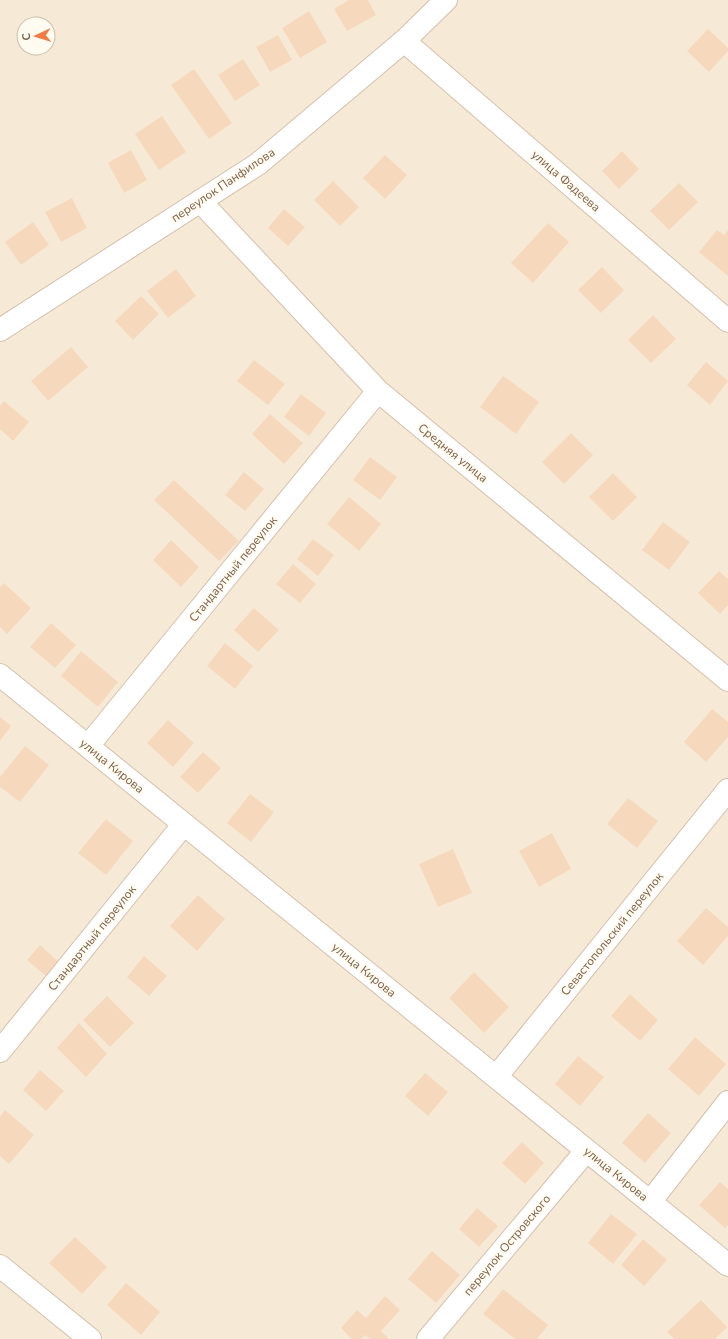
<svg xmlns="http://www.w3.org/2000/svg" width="728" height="1339" font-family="'Nunito Sans',sans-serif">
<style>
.residential{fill:#f6ead6;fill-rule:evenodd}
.building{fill:#f6d9bd}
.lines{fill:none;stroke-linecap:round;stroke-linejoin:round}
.minor-casing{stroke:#d2c0ac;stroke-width:24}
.minor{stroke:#fff;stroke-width:22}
.labels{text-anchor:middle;stroke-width:4;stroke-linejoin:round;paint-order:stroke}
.street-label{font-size:12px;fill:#7b6049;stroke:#fffbf0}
</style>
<rect width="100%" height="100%" fill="#fef7e8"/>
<path class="residential" d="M0,0H728V1339H0ZM24,24H48V48H24Z"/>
<path class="building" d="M349,0H368L376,15L347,31L334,9Z
M309,11L327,42L300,58L282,28Z
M708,29L728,48V51L709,72L687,51Z
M278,35L292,60L270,72L256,47Z
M243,59L260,85L235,101L218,75Z
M194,69L232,123L209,139L171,85Z
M162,116L186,152L159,170L135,134Z
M131,150L147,180L124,193L108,163Z
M622,151L639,169L619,189L602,171Z
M385,155L407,175L385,199L363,178Z
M333,181L359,207L340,226L314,200Z
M679,183L698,202L669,230L650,211Z
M72,198L87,228L61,242L45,212Z
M284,209L305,227L288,246L268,228Z
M33,222L49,245L21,265L5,242Z
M548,223L569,242L533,283L511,263Z
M717,230L724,235L728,230V276L699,252Z
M602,267L624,290L601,313L578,290Z
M176,269L196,296L168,318L147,291Z
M141,296L159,314L133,340L115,321Z
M653,315L676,339L651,363L628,340Z
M71,347L88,367L48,401L31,381Z
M254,360L285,384L268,405L237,381Z
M706,362L728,381L710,405L687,385Z
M503,376L539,402L516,434L480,407Z
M301,394L326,413L309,436L284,417Z
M4,401L29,422L13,441L0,429V406Z
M270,414L303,443L284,464L252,434Z
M571,433L593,455L564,484L542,462Z
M370,457L397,477L380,500L353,480Z
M244,472L264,489L245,511L225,495Z
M613,473L637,497L613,521L589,497Z
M174,480L239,541L219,561L154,500Z
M349,497L381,524L359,551L327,524Z
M663,522L690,542L669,570L642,550Z
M313,539L334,555L318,576L297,559Z
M171,540L199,567L181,587L153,560Z
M293,564L316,584L300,603L276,584Z
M719,571L728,579V605L720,614L698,593Z
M4,583L31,608L7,634L0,627V587Z
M254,608L279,630L258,652L234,630Z
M51,623L76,645L55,668L30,647Z
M225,643L253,666L235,689L207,666Z
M81,651L118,682L98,707L61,676Z
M712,709L728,722V737L706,762L684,742Z
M0,717L11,726L0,741Z
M168,720L194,743L173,767L147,743Z
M25,746L49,765L20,802L0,787V777Z
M203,752L221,768L198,793L180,777Z
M250,794L274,812L251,842L227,823Z
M628,798L658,821L637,848L607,824Z
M106,819L133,841L106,875L78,853Z
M552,833L571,869L539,887L519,851Z
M453,849L472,893L438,907L419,864Z
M198,895L225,919L197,951L170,926Z
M706,908L728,927V936L703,965L677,941Z
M40,945L60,963L47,977L27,960Z
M144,956L167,976L149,996L127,977Z
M474,972L509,1007L484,1033L449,998Z
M630,994L658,1020L640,1041L611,1016Z
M107,996L134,1023L110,1047L83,1020Z
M79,1023L107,1054L86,1077L57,1048Z
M695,1037L726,1064L699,1096L668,1069Z
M578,1056L604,1077L580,1106L555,1084Z
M40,1070L64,1091L46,1111L23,1090Z
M425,1073L448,1092L428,1116L405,1096Z
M5,1110L34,1135L9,1164L0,1156V1117Z
M648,1113L671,1133L645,1163L622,1143Z
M522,1142L544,1163L525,1184L502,1163Z
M720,1182L728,1189V1225L725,1228L699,1205Z
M477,1208L498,1226L479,1247L459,1229Z
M611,1214L637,1234L613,1264L588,1243Z
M75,1237L107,1267L82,1294L49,1263Z
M643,1239L667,1260L644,1286L621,1265Z
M432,1251L460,1275L436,1303L408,1279Z
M126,1283L160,1312L141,1335L107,1305Z
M503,1289L548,1325L537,1339H515L483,1314Z
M385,1296L400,1310L381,1331L389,1339H370L365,1335L361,1339H352L341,1328L357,1310L366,1318Z
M701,1300L727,1327L715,1339H674L667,1332Z"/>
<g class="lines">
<defs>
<path id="minor" d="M404,41L728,321
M200,201L378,391L728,680
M0,330L258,164L404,41L446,0
M0,675L728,1265
M88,746L378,391
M0,1051L184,824
M496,1077L728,790
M650,1202L728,1102
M0,1266L90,1339
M428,1339L586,1151"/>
</defs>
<use href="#minor" class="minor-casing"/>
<use href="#minor" class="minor"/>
</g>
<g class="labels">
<g class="street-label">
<text transform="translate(566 181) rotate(41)" y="4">улица Фадеева</text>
<text transform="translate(223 185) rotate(-34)" y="4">переулок Панфилова</text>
<text transform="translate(453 453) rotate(39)" y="4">Средняя улица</text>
<text transform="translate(233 569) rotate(-51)" y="4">Стандартный переулок</text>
<text transform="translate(112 766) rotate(39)" y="4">улица Кирова</text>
<text transform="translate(612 934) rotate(-51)" y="4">Севастопольский переулок</text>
<text transform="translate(92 938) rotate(-51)" y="4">Стандартный переулок</text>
<text transform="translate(364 970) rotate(39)" y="4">улица Кирова</text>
<text transform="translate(616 1174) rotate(39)" y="4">улица Кирова</text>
<text transform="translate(507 1245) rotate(-50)" y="4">переулок Островского</text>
</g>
</g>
<g transform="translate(36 36) rotate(266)"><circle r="19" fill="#fffbf0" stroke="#cabdad"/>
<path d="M0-3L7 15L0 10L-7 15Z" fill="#f07b45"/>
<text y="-6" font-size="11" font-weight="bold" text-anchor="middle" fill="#7b6049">С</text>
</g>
</svg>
